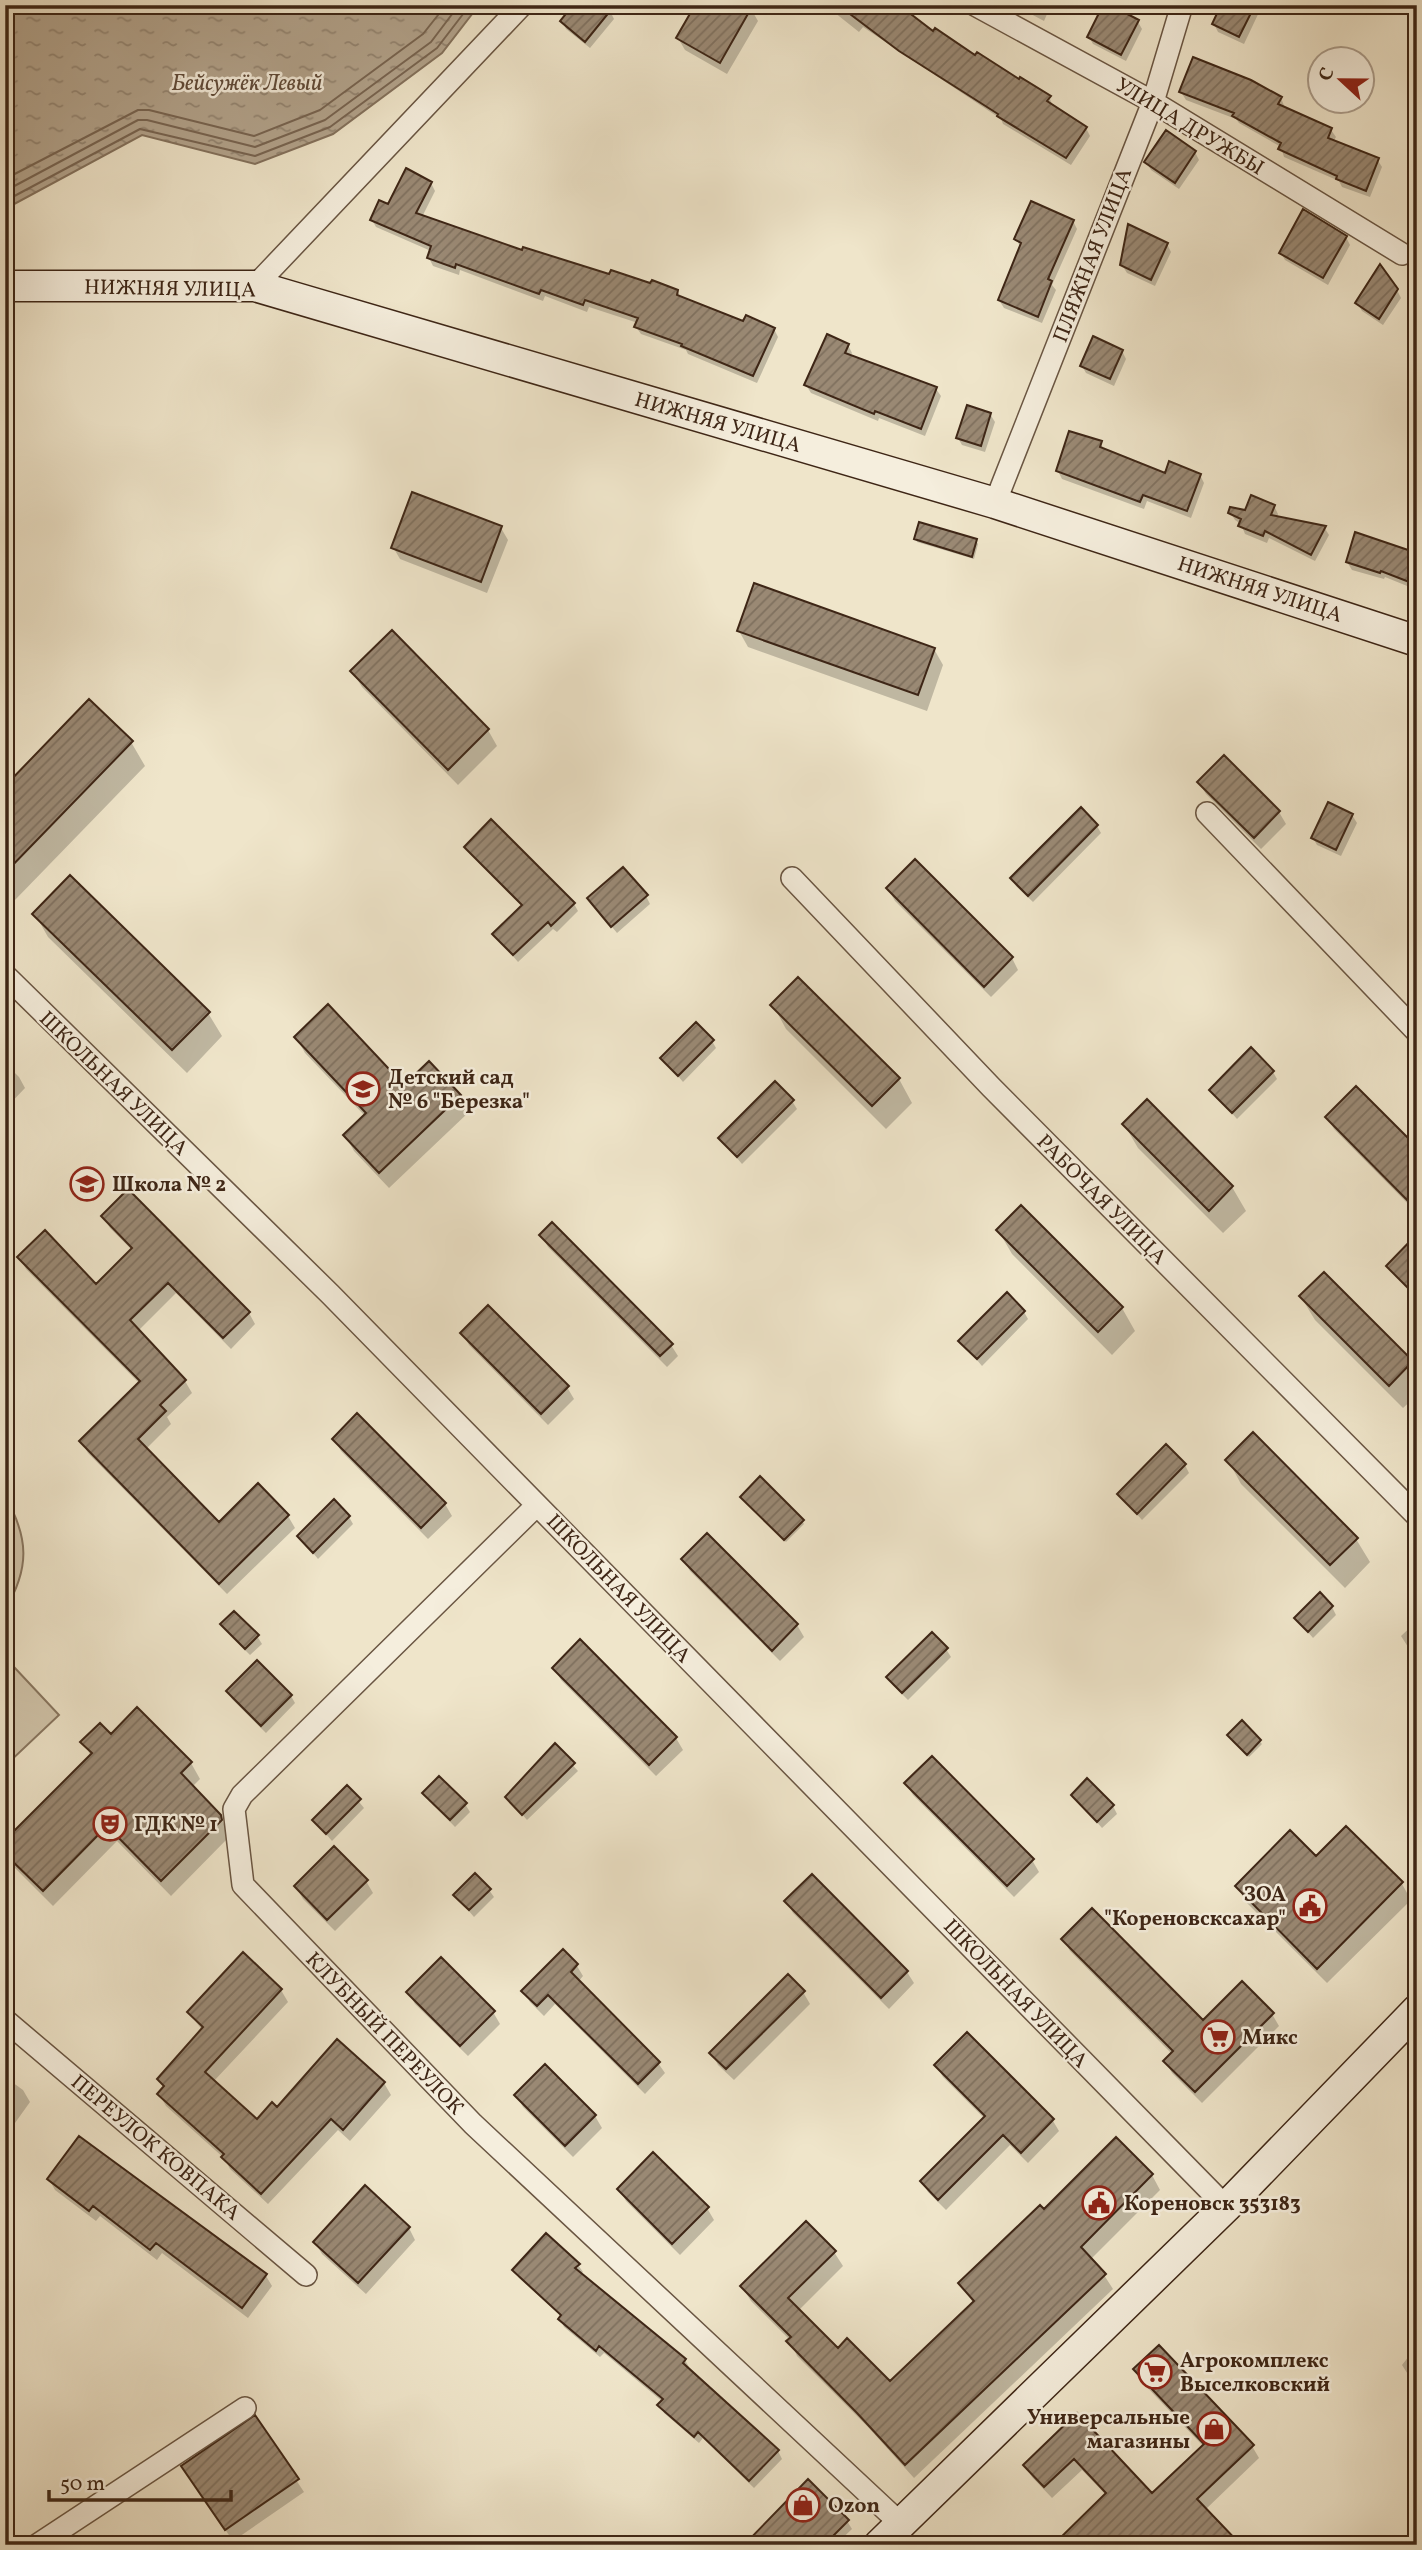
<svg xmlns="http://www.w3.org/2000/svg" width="1422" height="2550" font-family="Vollkorn,serif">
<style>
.garden{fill:#d1c5ab;stroke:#887660;stroke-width:2}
.water{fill:url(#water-ripples);stroke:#84725d;stroke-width:2}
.shadow{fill:#0003}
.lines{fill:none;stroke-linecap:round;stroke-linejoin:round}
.shore{stroke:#786552;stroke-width:2}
.building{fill:url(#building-hatch);stroke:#3e2616;stroke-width:2}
.street-casing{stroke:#6a5643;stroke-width:24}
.secondary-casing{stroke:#3e2616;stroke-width:33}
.street{stroke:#f5eedd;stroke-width:21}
.secondary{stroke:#f5eedd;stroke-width:30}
.labels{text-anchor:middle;stroke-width:5;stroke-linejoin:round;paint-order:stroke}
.street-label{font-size:21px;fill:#3e2616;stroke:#f5eedd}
.poi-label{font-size:21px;font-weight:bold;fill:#3e2616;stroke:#f5eedd;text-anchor:start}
.water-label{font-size:23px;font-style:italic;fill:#614c3a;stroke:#f5eedd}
</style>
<defs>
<pattern id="water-ripples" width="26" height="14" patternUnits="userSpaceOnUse" patternTransform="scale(1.75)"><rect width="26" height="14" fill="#b3a48d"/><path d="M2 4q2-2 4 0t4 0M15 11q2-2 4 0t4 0" fill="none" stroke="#938572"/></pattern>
<pattern id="building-hatch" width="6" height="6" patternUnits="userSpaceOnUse" patternTransform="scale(1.75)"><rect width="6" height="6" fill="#9a8974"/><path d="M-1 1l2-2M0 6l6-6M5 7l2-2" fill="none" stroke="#7f705e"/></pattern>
</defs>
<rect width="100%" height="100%" fill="#efe5ca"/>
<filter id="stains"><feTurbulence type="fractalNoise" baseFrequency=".00286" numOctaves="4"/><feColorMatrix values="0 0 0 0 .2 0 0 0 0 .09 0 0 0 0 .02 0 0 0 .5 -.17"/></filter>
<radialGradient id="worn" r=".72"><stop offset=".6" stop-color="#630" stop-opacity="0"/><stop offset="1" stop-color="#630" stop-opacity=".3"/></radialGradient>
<path class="garden" d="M5,1496C29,1538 30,1568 5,1610Z
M14,1667L59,1715L5,1766V1675Z"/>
<path class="water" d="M5,5H479L442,53L333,134L255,164L142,135L5,209Z"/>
<path class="shadow" d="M745,5L751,9L758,21L727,74L685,50L678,38Z
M825,5H888L934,34L1049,97L1053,106L1086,128L1090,136L1071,165L1003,124L1001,119L863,27L859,32Z
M1014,5H1051L1044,21Z
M1223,5H1260L1261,8L1244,44L1218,32L1214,24Z
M610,11L614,19L590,48L566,29L562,21Z
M1138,22L1142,29L1126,61L1093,44L1089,37Z
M1181,92L1281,98L1285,108L1331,130L1336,137L1333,142L1377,159L1382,167L1370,197L1342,187L1339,181L1284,157L1281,147L1239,123L1236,119L1186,100Z
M1195,152L1199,160L1179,189L1151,170L1146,162Z
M431,183L435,191L422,217L523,253L610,276L677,291L682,299L744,323L774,329L778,337L757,383L688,354L686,350L641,334L636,327L638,323L589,307L587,312L545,296L543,301L460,270L459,275L433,266L429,258L431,251L376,227L372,220L388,206Z
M1073,221L1077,229L1052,285L1056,290L1042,323L1004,308L999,300L1021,248L1016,239Z
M1346,237L1350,245L1328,285L1285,260L1281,253Z
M1167,244L1171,252L1155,286L1127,273L1122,265Z
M1397,290L1401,298L1383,325L1362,311L1357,303Z
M848,345L852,353L850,357L936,389L941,396L925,436L879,418L878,421L811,393L806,385Z
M1122,351L1126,359L1114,386L1086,373L1082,366Z
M990,414L995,422L985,452L962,445L958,438Z
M1100,443L1105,451L1166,475H1200L1204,483L1191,518L1147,501L1144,509L1062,479L1058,471Z
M1274,506L1278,514L1277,518L1324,527L1329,535L1315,561L1269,538L1267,543L1245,534L1241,524L1235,520L1230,512H1246Z
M501,528L508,540L487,593L400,559L393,547Z
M1356,534L1417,555V590L1385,577L1384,579L1352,570L1347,562Z
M916,539L976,541L978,544L974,559L917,542Z
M739,631L934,649L943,665L927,711L748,647Z
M352,671L488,730L497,746L458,785L362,687Z
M131,742L145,766L15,900L5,890V789Z
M1199,783L1279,812L1286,824L1261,849L1206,794Z
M1352,815L1357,823L1341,856L1317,845L1313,838Z
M1097,826L1101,833L1033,902L1016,886L1012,878Z
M466,847L574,904L578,911L557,932L553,929L518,962L494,934L523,907L470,854Z
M888,889L1012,958L1018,970L991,997L895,901Z
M646,896L650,904L617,933L589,899Z
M35,914L208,1013L222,1036L187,1073L48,937Z
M773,1005L899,1079L912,1103L886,1129L786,1029Z
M296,1037L404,1088L429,1064L460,1096L469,1112L389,1188L354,1151L345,1135L365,1116L305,1053Z
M712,1041L716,1048L683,1082L663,1058Z
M5,1063L19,1077L25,1088L5,1109Z
M1273,1072L1277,1079L1237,1119L1212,1090Z
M792,1101L797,1109L742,1164L720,1138Z
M1147,1102L1232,1187L1246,1211L1223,1233L1138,1148L1124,1124Z
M1327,1117L1417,1149V1213L1334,1129Z
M103,1216L249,1313L255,1324L231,1349L176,1293L138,1331L185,1381L192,1393L167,1417L171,1424L145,1450L219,1525L288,1516L295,1528L227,1594L88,1453L81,1441L140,1384L26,1269L19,1257L96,1286L132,1250L110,1228Z
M998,1230L1122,1308L1135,1331L1112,1355L1012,1254Z
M541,1235L671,1345L678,1356L667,1367L548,1247Z
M1324,1274L1412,1362L1417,1371V1395L1403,1408L1315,1320L1301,1297Z
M1024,1312L1028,1319L982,1366L961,1341Z
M462,1333L567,1387L574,1399L548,1425L469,1345Z
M357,1416L445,1504L452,1516L428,1539L341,1451L334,1439Z
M1228,1460L1356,1539L1370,1562L1345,1588L1241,1484Z
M1185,1465L1189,1473L1142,1520L1119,1494Z
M744,1500L802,1521L804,1524L786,1542Z
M349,1517L353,1524L318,1559L299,1536Z
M707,1535L797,1625L804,1637L780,1661L690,1571L683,1559Z
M1332,1607L1336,1615L1313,1638L1296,1618Z
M1417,1621V1661L1401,1636Z
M222,1625L257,1636L262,1644L250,1655L227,1632Z
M946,1649L951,1657L908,1700L893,1685L889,1677Z
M554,1668L676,1738L683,1750L656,1776L561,1680Z
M228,1691L291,1696L295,1703L266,1733L232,1699Z
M137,1710L191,1763L200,1779L192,1787L220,1816L230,1836L171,1896L117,1841L53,1906L10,1863L5,1855V1842L91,1756L83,1742L111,1736Z
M1242,1723L1262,1744L1249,1757L1231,1739Z
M555,1746L578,1771L527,1820L508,1798Z
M906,1784L1032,1860L1039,1872L1014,1897L913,1795Z
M347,1787L364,1808L332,1841L314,1820Z
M424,1793L465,1804L470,1812L455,1827L429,1800Z
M1073,1795L1113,1806L1117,1814L1102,1828Z
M1346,1828L1402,1884L1411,1900L1327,1983L1246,1902L1237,1886L1316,1859Z
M366,1881L373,1893L335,1931L303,1899L296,1887Z
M489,1890L494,1897L474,1917L455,1895Z
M786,1901L907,1972L914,1983L889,2009L793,1913Z
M1063,1939L1203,2023L1272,2014L1279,2026L1202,2103L1172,2073L1165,2061L1172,2054L1070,1951Z
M563,1951L577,1966L583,1976L578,1982L658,2063L665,2073L645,2094L555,2004L544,2016L530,2002L523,1991Z
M281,1990L288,2002L213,2082L257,2121L277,2109L384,2083L391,2095L350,2141L338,2130L268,2204L230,2169L225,2159L166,2106L159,2094L164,2089L159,2079L203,2031L189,2013Z
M408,1992L493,2012L500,2024L468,2056L415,2004Z
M803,1992L810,2004L734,2080L718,2065L712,2053Z
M967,2035L1053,2121L1059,2131L1028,2163L1010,2145L946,2210L928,2192L922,2182L985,2119L943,2077L936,2066Z
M5,2077L23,2090L30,2102L5,2137Z
M516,2095L595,2116L602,2128L573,2157L523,2107Z
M1152,2175L1160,2190L1090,2260L1104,2275L1113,2289L914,2478L868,2427L797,2356L790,2340L751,2301L742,2287L834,2252L843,2266L798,2311L838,2350L890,2384L974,2304L960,2284L1044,2212Z
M49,2179L142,2184L266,2276L272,2286L248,2318L162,2253L157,2260L100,2216L96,2221L55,2190Z
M619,2189L707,2208L714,2220L680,2255L626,2201Z
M409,2228L415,2240L366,2294L322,2254L315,2242Z
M578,2265L583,2272L580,2275L685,2360L689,2367L687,2370L778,2451L782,2459L754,2488L703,2438L699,2443L664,2413L660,2405L663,2402L604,2353L600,2357L564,2327L560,2319L562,2317L519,2278L515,2271Z
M1417,2346V2382L1409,2376L1402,2365Z
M1135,2370L1252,2446L1259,2458L1205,2510L1106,2495L1082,2470L1052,2498L1032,2477L1025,2465L1077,2416L1152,2495L1204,2447L1142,2382Z
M255,2418L304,2492L233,2541L190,2478Z
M847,2521L852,2529L835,2545H754Z"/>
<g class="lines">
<path class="shore" d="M5,179L138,110H149L254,136L320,110L423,34L446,5
M5,191L138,120H147L255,147L325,120L431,42L459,5
M5,201L140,129L255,156L330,127L437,48L470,5"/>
</g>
<path class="building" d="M573,5H615L585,42L560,21Z
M695,5H753L720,63L676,38Z
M838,5H899L933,31L935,28L975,55L977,52L1019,79L1020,77L1051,96L1047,101L1087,127L1066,158L997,116L998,114L899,51Z
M1103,5H1110L1139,20L1121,55L1087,37Z
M1221,5H1255L1239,37L1212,24Z
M1193,57L1251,80L1282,97L1278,104L1332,128L1328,138L1379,158L1366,191L1336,179L1337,176L1278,149L1281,143L1232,116L1234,113L1179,92Z
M1166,130L1196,151L1175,183L1144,162Z
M406,168L432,182L416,213L522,250L523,247L609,274L611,270L650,283L652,280L678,290L677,295L743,321L746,315L775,328L753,376L681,346L682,344L634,327L638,318L585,300L583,305L541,290L539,294L456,264L455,268L427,258L431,246L370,220L379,200L388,204Z
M1031,201L1074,220L1048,279L1052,281L1038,317L998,300L1021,243L1014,239Z
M1303,209L1347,236L1323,278L1279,253Z
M1128,224L1168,243L1151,280L1120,265Z
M1380,264L1398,289L1379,319L1355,303Z
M827,334L849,344L845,353L937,387L921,429L875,411L874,414L804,385Z
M1093,336L1123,350L1110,379L1080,366Z
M967,405L991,413L981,446L956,438Z
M1069,431L1102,441L1100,447L1165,473L1169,461L1201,474L1187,511L1143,495L1140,502L1056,471Z
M412,492L502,526L481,582L391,548Z
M1251,495L1275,505L1271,515L1326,526L1311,555L1265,531L1263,536L1238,526L1241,519L1228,513L1230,507L1245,510Z
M919,522L977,539L972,557L914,539Z
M1355,532L1417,553V585L1381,571L1380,573L1346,562Z
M754,583L935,648L918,695L737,631Z
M392,630L489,729L448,770L350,671Z
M89,699L133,741L5,873V786Z
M1224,755L1280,811L1254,838L1197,782Z
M1328,802L1353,814L1336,850L1311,838Z
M1081,807L1098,825L1028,896L1010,878Z
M491,819L575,903L551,926L548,922L513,955L492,934L522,905L464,847Z
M915,859L1013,957L984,987L886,888Z
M623,867L648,895L611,927L587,898Z
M70,875L210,1012L172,1050L32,914Z
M798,977L900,1078L872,1106L770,1005Z
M328,1004L404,1085L429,1061L461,1095L379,1173L343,1135L366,1113L294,1037Z
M696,1022L714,1040L678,1076L660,1058Z
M1251,1047L1274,1071L1232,1113L1209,1090Z
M775,1081L794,1100L737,1157L718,1138Z
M1356,1086L1417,1147V1210L1325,1117Z
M1147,1099L1233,1186L1209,1211L1122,1124Z
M128,1189L250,1312L223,1338L168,1283L130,1320L186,1380L160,1405L166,1411L138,1439L219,1522L258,1483L289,1515L219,1584L79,1441L140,1381L17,1257L45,1230L96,1284L132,1248L101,1216Z
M1021,1205L1123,1307L1098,1332L996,1230Z
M552,1222L673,1344L660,1356L539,1235Z
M1417,1234V1297L1386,1266Z
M1324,1272L1413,1361L1389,1386L1299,1296Z
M1007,1292L1025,1311L977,1359L958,1341Z
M488,1305L569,1386L541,1414L460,1333Z
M357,1413L446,1503L421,1528L332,1439Z
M1253,1432L1358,1538L1330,1565L1225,1460Z
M1166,1444L1186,1464L1137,1514L1117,1494Z
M760,1476L804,1520L784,1540L740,1497Z
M334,1499L350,1516L313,1553L297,1536Z
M707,1533L798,1624L772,1651L681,1559Z
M1320,1592L1333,1606L1308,1632L1294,1618Z
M234,1611L259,1635L245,1649L220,1624Z
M932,1632L948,1648L902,1693L886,1677Z
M580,1639L677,1737L649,1765L552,1668Z
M257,1660L292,1695L261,1726L226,1691Z
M137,1707L192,1762L181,1773L221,1815L222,1820L161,1881L107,1826L43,1891L5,1854V1840L92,1753L80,1742L100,1723L111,1734Z
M1242,1720L1261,1740L1247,1755L1227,1735Z
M555,1743L575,1763L522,1815L505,1797Z
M932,1756L1034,1859L1007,1886L904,1783Z
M439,1776L467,1803L450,1820L422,1793Z
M1087,1778L1114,1805L1097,1822L1071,1795Z
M347,1785L361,1799L326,1834L312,1820Z
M1346,1826L1403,1882L1317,1969L1235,1886L1290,1830L1316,1856Z
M334,1846L368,1880L327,1920L294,1886Z
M475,1873L491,1889L469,1910L453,1895Z
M812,1874L908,1971L881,1998L784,1901Z
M1092,1908L1203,2020L1242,1981L1274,2013L1195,2092L1163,2061L1173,2051L1061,1939Z
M563,1949L578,1964L571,1972L660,2062L638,2084L548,1995L537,2006L521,1991Z
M243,1952L282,1989L205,2072L257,2119L272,2102L277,2107L337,2039L385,2082L343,2130L331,2119L261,2194L221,2157L224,2154L157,2094L164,2086L157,2079L203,2027L187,2012Z
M441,1957L495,2011L460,2046L406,1992Z
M788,1974L805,1991L726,2069L709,2053Z
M967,2032L1054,2119L1021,2153L1003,2135L938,2200L920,2181L985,2116L934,2065Z
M545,2064L596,2115L565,2146L514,2095Z
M79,2136L267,2274L242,2308L156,2243L150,2250L93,2206L89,2211L47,2179Z
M1116,2137L1153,2174L1081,2247L1106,2274L905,2465L857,2413L786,2341L791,2337L740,2286L806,2221L836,2251L788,2298L838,2348L847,2338L890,2381L974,2301L958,2283L1040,2205L1044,2209Z
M653,2152L709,2207L672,2244L617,2189Z
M365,2185L410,2227L358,2283L313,2242Z
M546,2233L580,2264L575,2268L686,2359L683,2363L779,2450L749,2481L698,2432L694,2437L657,2405L663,2399L599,2346L596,2351L558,2319L561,2315L512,2270Z
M1159,2345L1254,2445L1197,2499L1241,2545H1053L1106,2493L1074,2459L1044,2487L1023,2465L1077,2413L1152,2493L1204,2444L1133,2369Z
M255,2415L299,2479L225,2530L181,2466Z
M808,2479L849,2520L824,2545H744Z"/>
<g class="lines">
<defs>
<path id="street" d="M975,5L1153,102L1402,254
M255,286L522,5
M995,503L1153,102L1182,5
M1207,813L1417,1032
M792,878L991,1087L1417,1516
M5,975L330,1294L1226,2207
M537,1505L242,1795L234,1809L243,1885L473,2124L901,2524
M5,2020L306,2275
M37,2545L245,2408"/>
<path id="secondary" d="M5,286H255L995,503L1417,641
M879,2545L1226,2207L1417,2010"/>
</defs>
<use href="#street" class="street-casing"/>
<use href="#secondary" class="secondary-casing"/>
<use href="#street" class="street"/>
<use href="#secondary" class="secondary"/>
</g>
<defs>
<symbol id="school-ring" viewBox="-11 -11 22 22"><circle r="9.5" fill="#f5eedd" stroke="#8f2418" stroke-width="1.5"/><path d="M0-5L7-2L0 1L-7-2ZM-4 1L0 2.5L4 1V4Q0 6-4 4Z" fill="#8f2418"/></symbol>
<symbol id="theatre-ring" viewBox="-11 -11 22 22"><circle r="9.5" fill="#f5eedd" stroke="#8f2418" stroke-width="1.5"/><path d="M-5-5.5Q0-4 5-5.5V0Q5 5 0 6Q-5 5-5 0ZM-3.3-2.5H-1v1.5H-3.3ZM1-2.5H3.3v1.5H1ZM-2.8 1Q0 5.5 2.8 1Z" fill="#8f2418"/></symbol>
<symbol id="civic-ring" viewBox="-11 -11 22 22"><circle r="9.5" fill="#f5eedd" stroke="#8f2418" stroke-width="1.5"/><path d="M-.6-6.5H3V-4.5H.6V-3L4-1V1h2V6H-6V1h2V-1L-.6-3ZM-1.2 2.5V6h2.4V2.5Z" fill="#8f2418"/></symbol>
<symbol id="supermarket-ring" viewBox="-11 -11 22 22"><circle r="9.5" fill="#f5eedd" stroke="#8f2418" stroke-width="1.5"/><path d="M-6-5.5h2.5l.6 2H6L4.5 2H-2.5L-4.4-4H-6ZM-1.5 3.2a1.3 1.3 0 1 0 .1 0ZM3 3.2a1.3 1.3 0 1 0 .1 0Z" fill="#8f2418"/></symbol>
<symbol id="shop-ring" viewBox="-11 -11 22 22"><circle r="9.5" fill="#f5eedd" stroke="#8f2418" stroke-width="1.5"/><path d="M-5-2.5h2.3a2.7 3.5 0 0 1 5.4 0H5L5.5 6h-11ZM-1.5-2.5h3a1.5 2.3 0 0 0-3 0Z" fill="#8f2418"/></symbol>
</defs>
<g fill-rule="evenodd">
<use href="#school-ring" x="344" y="1070" width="38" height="38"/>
<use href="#school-ring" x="68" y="1165" width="38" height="38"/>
<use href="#theatre-ring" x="91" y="1805" width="38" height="38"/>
<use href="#civic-ring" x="1291" y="1887" width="38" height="38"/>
<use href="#supermarket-ring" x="1199" y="2018" width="38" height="38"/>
<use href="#civic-ring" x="1080" y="2184" width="38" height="38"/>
<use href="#supermarket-ring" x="1136" y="2353" width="38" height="38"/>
<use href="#shop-ring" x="1195" y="2410" width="38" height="38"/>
<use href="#shop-ring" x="784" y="2486" width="38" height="38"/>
</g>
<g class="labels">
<g class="street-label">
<text transform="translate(1190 126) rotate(31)" y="7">УЛИЦА ДРУЖБЫ</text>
<text transform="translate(1092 255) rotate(-69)" y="7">ПЛЯЖНАЯ УЛИЦА</text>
<text transform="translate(170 288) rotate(1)" y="7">НИЖНЯЯ УЛИЦА</text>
<text transform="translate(718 422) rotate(16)" y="7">НИЖНЯЯ УЛИЦА</text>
<text transform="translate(1260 589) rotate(18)" y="7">НИЖНЯЯ УЛИЦА</text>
<text transform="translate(114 1083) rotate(44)" y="7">ШКОЛЬНАЯ УЛИЦА</text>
<text transform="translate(1102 1199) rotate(45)" y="7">РАБОЧАЯ УЛИЦА</text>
<text transform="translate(619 1588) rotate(46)" y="7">ШКОЛЬНАЯ УЛИЦА</text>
<text transform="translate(1016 1993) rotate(46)" y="7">ШКОЛЬНАЯ УЛИЦА</text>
<text transform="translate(385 2033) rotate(46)" y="7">КЛУБНЫЙ ПЕРЕУЛОК</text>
<text transform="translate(156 2147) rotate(40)" y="7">ПЕРЕУЛОК КОВПАКА</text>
</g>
<g class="poi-label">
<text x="388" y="1084">Детский сад<tspan x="388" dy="24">№ 6 "Березка"</tspan></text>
<text x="112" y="1191">Школа № 2</text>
<text x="134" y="1831">ГДК № 1</text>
<text x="1286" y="1901" text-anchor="end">ЗОА<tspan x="1286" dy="24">"Кореновсксахар"</tspan></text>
<text x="1242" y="2044">Микс</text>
<text x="1124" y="2210">Кореновск 353183</text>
<text x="1180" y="2367">Агрокомплекс<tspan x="1180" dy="24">Выселковский</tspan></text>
<text x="1190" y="2424" text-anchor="end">Универсальные<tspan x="1190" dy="24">магазины</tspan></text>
<text x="828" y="2512">Ozon</text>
</g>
<g class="water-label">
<text x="247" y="90">Бейсужёк Левый</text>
</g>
</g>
<rect width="1422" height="2550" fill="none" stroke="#efe5ca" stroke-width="28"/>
<rect x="7" y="7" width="1408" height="2536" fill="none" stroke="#3e2616" stroke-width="3.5"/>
<rect x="14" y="14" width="1394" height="2522" fill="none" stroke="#3e2616" stroke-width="2"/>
<g transform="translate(1341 80) rotate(292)"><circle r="33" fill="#f5eedd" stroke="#ac9e8d" stroke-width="2"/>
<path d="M0-5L12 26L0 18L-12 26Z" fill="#8f2418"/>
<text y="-10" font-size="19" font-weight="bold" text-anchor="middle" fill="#3e2616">С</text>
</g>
<path d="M49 2490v10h182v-10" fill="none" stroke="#3e2616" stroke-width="3.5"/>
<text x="60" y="2490" font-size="21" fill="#3e2616" stroke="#f5eedd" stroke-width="5" paint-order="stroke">50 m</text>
<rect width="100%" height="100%" filter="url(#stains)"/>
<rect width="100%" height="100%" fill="url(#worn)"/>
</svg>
